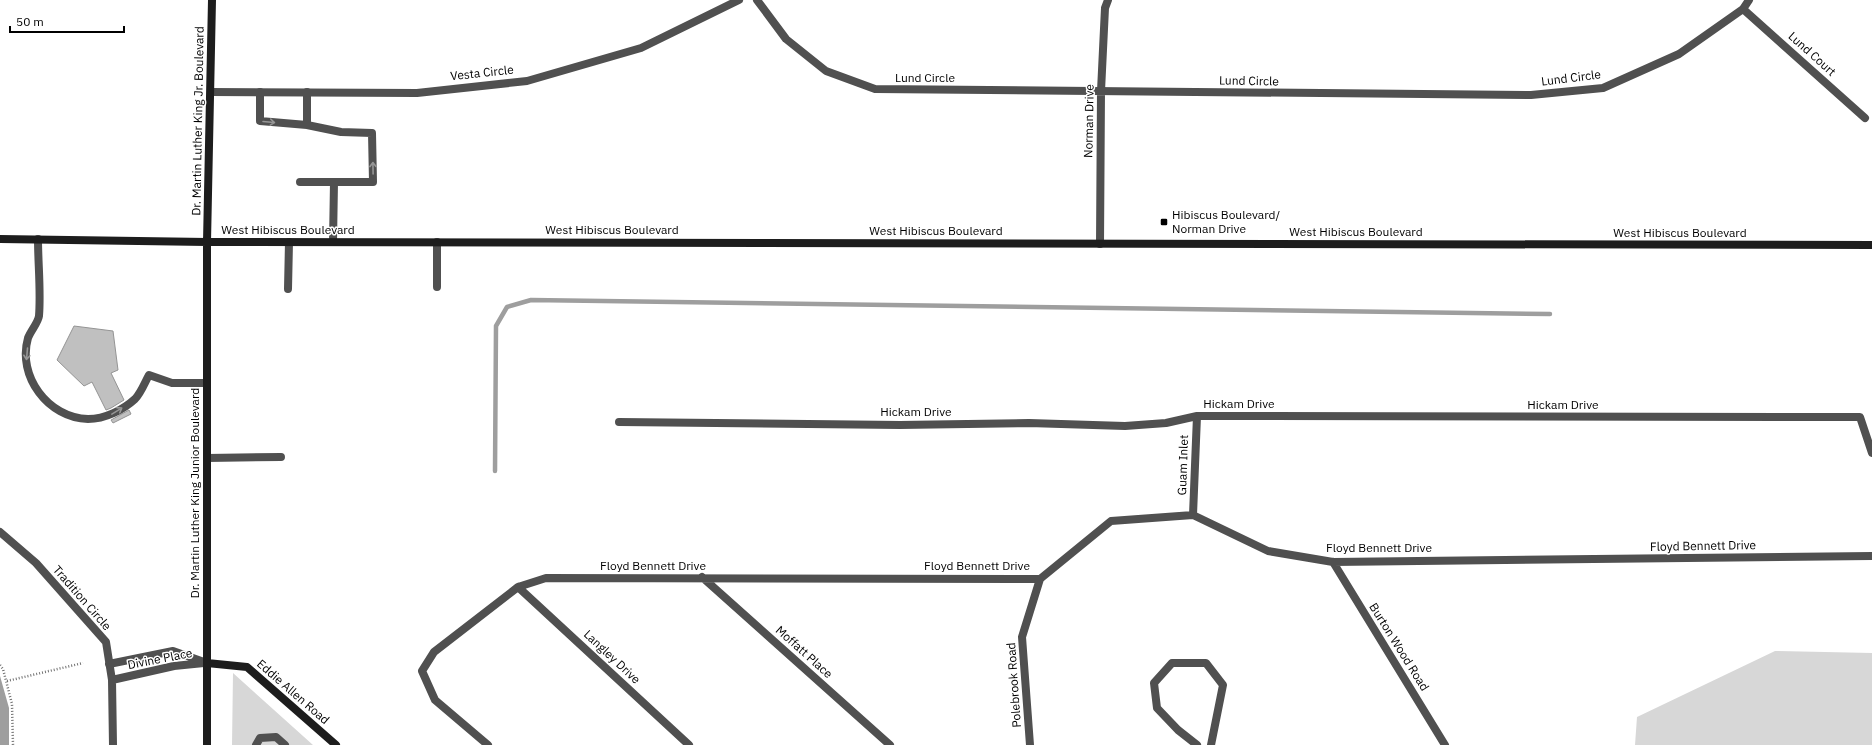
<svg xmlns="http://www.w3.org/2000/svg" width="1872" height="745" font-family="'IBM Plex Sans',sans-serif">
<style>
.green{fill:#d7d7d7}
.water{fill:#9e9e9e}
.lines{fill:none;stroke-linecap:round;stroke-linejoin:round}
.stream{stroke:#9e9e9e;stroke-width:4.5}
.building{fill:#c0c0c0;stroke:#949494}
.path{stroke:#727272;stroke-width:2.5;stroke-dasharray:1 2;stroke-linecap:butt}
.lane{stroke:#505050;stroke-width:8}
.street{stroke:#505050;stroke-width:8}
.secondary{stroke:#1d1d1d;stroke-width:8}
.oneway{stroke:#969696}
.poi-dot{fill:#000;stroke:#fff;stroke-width:1.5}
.labels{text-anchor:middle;stroke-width:3;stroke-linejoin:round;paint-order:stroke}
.street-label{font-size:12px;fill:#000;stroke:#fff}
.poi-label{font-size:12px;fill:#000;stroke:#fff;text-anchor:start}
</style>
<rect width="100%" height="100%" fill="#fff"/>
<path class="green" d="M1775,651L1872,653V745H1635L1637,717Z
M233,673L313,745H232Z"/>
<path class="water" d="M0,676L9,708V745H0Z"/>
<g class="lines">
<path class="stream" d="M495,471L496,326L507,307L531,300L1550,314"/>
</g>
<path class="building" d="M74,326L113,331L118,370L111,373L124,400L111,408L106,410L92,382L84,386L57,360Z
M129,410L131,414L113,423L111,420Z"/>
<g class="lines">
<path class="path" d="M0,665L3,669L12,704L13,745
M7,681L83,663"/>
<path class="lane" d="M260,92V121L307,125L341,132L372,133L373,182H300
M307,125V92
M38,239C38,264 41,291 39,316C38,323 31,330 28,338C17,376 48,418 88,419C105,419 123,410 135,399C141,393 145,382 149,375L172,383H207
M333,242L334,182
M437,242V287
M288,289L289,242
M207,458L281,457
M256,745L260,738L276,737L285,745"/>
<path class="street" d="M757,0L786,39L826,71L875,89L1531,95L1603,88L1679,54L1743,9L1749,0
M1743,9L1865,118
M211,92L417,93L527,81L641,48L739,0
M1100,244L1101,91L1105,8L1108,0
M619,422L900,425L1029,423L1125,426L1166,423L1197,416L1860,417L1872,453
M1193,515L1197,416
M0,532L36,563L106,642L112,680L113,745
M1333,562L1445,745
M702,577L890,745
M518,587L689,745
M109,664L173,651L207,663
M112,680L174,666L204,663
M488,745L435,700L422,671L434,652L518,587L546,578L1040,579L1111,521L1193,515L1268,551L1333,562L1872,556
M1030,745L1022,637L1040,579
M1197,745L1178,730L1157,708L1154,683L1172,663H1206L1223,685L1211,745"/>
<path class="secondary" d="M0,239L207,242L1872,245
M207,663L247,667L336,745
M207,745V242L212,0"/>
</g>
<defs><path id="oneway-shaft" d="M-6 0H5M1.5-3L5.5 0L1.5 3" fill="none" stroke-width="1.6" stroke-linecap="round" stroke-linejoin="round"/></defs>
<g class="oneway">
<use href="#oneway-shaft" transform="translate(269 122) rotate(5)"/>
<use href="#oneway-shaft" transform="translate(373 168) rotate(-91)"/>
<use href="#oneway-shaft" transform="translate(27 354) rotate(95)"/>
<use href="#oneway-shaft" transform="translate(117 411) rotate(-31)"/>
</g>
<rect class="poi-dot" x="1160" y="218" width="8" height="8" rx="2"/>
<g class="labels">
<g class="street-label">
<text transform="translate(1812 54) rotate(42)" y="4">Lund Court</text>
<text transform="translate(482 73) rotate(-6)" y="4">Vesta Circle</text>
<text x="925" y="82">Lund Circle</text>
<text transform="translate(1571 78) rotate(-7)" y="4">Lund Circle</text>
<text transform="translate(1249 81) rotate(1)" y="4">Lund Circle</text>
<text transform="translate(198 121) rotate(-89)" y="4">Dr. Martin Luther King Jr. Boulevard</text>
<text transform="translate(1089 121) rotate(-89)" y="4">Norman Drive</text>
<text x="288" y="234">West Hibiscus Boulevard</text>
<text x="612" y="234">West Hibiscus Boulevard</text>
<text x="936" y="235">West Hibiscus Boulevard</text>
<text x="1356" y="236">West Hibiscus Boulevard</text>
<text x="1680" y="237">West Hibiscus Boulevard</text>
<text x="1239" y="408">Hickam Drive</text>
<text x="1563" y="409">Hickam Drive</text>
<text x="916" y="416">Hickam Drive</text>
<text transform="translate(1183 465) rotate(-88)" y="4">Guam Inlet</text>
<text transform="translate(195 493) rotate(-90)" y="4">Dr. Martin Luther King Junior Boulevard</text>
<text transform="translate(1703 546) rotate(-1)" y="4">Floyd Bennett Drive</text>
<text x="1379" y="552">Floyd Bennett Drive</text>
<text x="653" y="570">Floyd Bennett Drive</text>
<text x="977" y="570">Floyd Bennett Drive</text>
<text transform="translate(82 598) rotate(49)" y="4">Tradition Circle</text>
<text transform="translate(1399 647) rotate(58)" y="4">Burton Wood Road</text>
<text transform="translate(804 652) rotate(42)" y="4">Moffatt Place</text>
<text transform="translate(612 657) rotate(43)" y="4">Langley Drive</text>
<text transform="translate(160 659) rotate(-11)" y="4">Divine Place</text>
<text transform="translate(1014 685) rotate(-94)" y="4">Polebrook Road</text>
<text transform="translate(293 692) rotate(41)" y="4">Eddie Allen Road</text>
</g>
<g class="poi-label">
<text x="1172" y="219">Hibiscus Boulevard/<tspan x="1172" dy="14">Norman Drive</tspan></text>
</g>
</g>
<path d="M10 26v6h114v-6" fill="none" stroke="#000000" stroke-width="2"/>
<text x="16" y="26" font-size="12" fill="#000000" stroke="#ffffff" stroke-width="3" paint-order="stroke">50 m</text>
</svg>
